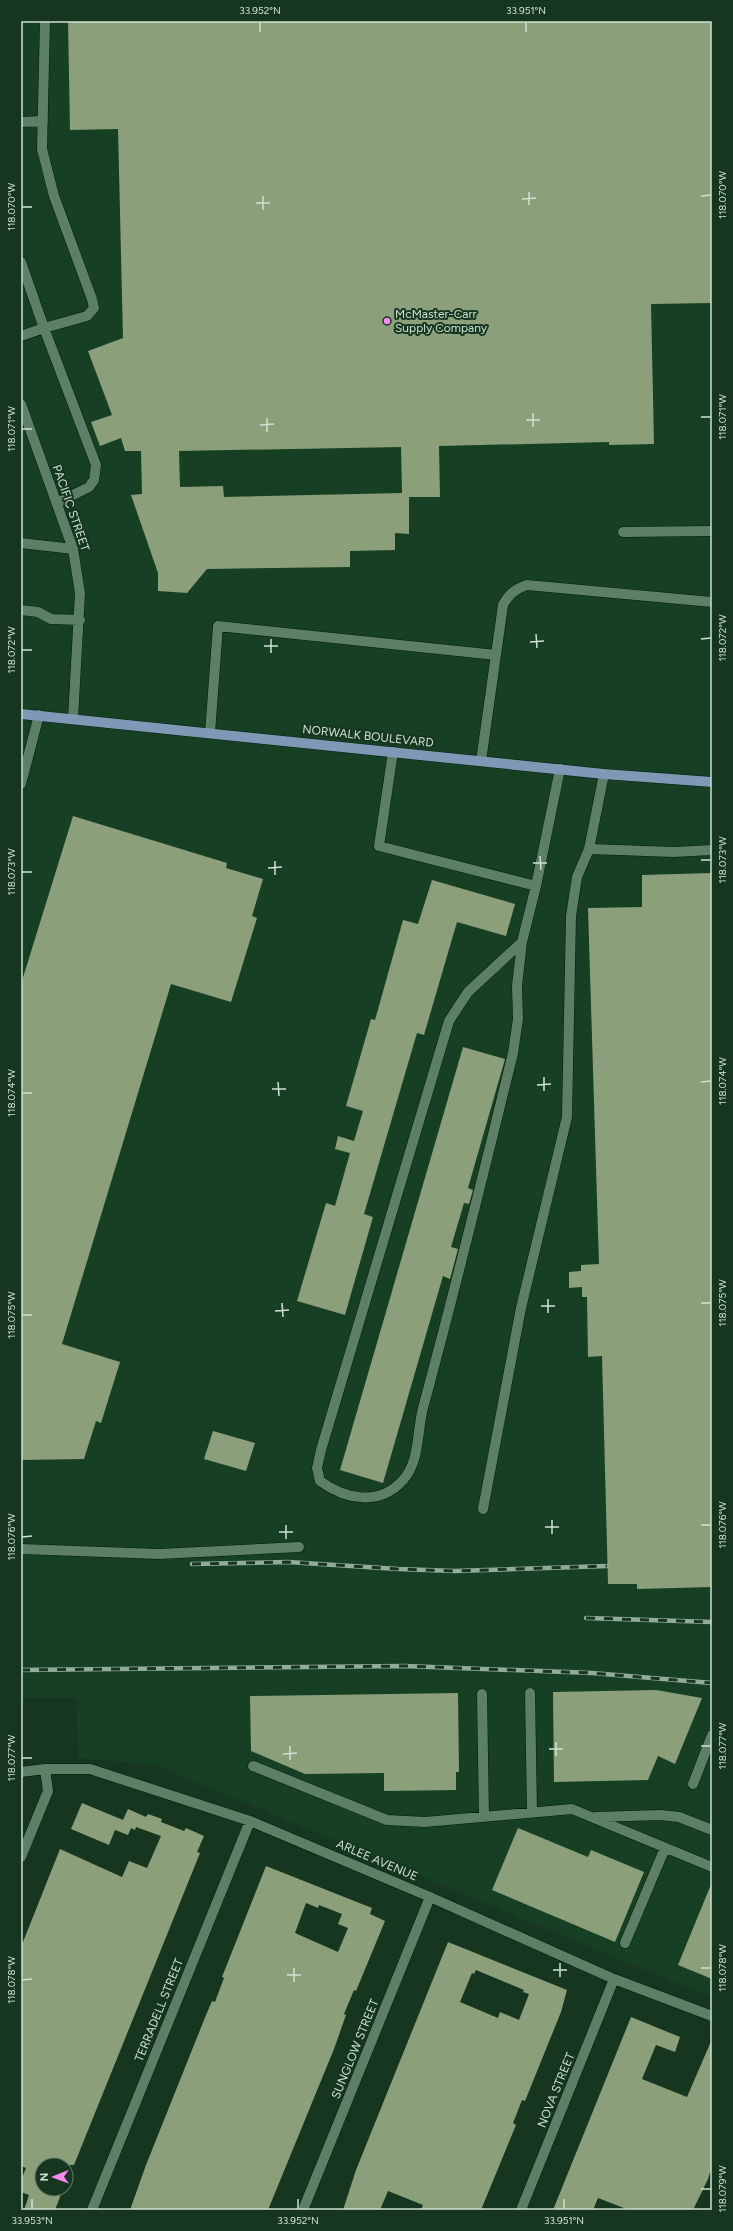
<svg xmlns="http://www.w3.org/2000/svg" width="733" height="2231" font-family="Figtree,sans-serif">
<style>
.built{fill:#173f23}
.building{fill:#8b9f7b;fill-rule:evenodd}
.lines{fill:none;stroke-linecap:round;stroke-linejoin:round}
.minor-casing{stroke:#001d08;stroke-width:11}
.major-casing{stroke:#001d08;stroke-width:11}
.minor{stroke:#5d7f65;stroke-width:10}
.major{stroke:#7e98b6;stroke-width:10}
.rail-casing{stroke:#93ab99;stroke-width:4.5}
.rail{stroke:#16361f;stroke-width:3;stroke-dasharray:9;stroke-linecap:butt}
.ticks{fill:none;stroke:#cfe2d3;stroke-width:1.5}
.poi-dot{fill:#f788ec;stroke:#16361f;stroke-width:1.5}
.labels{text-anchor:middle;stroke-width:4;stroke-linejoin:round;paint-order:stroke}
.poi-label{font-size:12px;fill:#cfe2d3;stroke:#16361f;text-anchor:start}
.street-label{font-size:12px;fill:#cfe2d3;stroke:#16361f}
.neatline{fill:none;stroke:#cfe2d3;stroke-width:1.5}
.ticks-label{font-size:10px;text-anchor:middle;fill:#cfe2d3}
</style>
<rect width="100%" height="100%" fill="#16361f"/>
<path class="built" d="M21,21H712V1998L155,1765L78,1758L76,1698H21Z"/>
<path class="building" d="M68,21H712V303L651,304L654,444L609,445V442L439,446L440,497H409V534L395,533V550L350,551V567L207,569L187,593L158,591V573L131,495L142,494L141,451H125L121,438L100,446L91,422L112,415L88,351L123,338L118,129L70,130ZM401,447L402,493L224,497L223,486L180,487L179,451Z
M73,816L227,863L226,868L263,879L252,916L257,918L231,1002L171,984L62,1344L120,1362L101,1423L96,1421L84,1459L21,1460V984Z
M712,873V1587L637,1589V1584H608L602,1356L588,1357L587,1297H582V1287L569,1288V1272L581,1271V1265L599,1264L588,908L642,907V875Z
M432,880L515,904L506,936L457,922L424,1035L417,1033L364,1214L373,1217L345,1315L297,1301L326,1203L335,1206L350,1153L335,1149L338,1136L354,1141L363,1111L346,1106L371,1019L375,1020L403,920L418,924Z
M463,1047L505,1059L468,1188L473,1190L469,1204L464,1203L451,1247L458,1249L450,1279L443,1276L383,1483L340,1470Z
M213,1431L255,1443L246,1471L204,1459Z
M656,1690L702,1698L675,1764L658,1756L648,1780L554,1782L553,1692Z
M458,1693L459,1772H456V1790L384,1791V1773L305,1774L251,1751L250,1696Z
M82,1803L123,1820L128,1809L146,1817L148,1814L162,1819L161,1822L184,1831L186,1828L204,1836L197,1852L200,1853L74,2165H42V2189H63L55,2210H24L29,2195L21,2192V2180L26,2168L21,2166V1947L60,1849L122,1877L129,1861L147,1868L161,1836L136,1827L135,1830L131,1828L128,1835L115,1830L109,1845L71,1829Z
M518,1828L588,1857L591,1850L644,1872L615,1942L492,1890Z
M266,1866L372,1908L370,1914L385,1921L356,1991L354,1990L344,2014L346,2015L334,2049L268,2210H130L146,2165L204,2020L212,2001L215,2002L224,1978L222,1977ZM306,1903L318,1908L319,1905L342,1914L338,1924L348,1928L338,1952L295,1933Z
M712,1882V1979L678,1965Z
M448,1942L567,1990L561,2012L525,2101L522,2100L513,2123L516,2125L481,2210H421L423,2205L388,2191L380,2210H343L356,2170ZM476,1970L524,1990L523,1992L529,1994L519,2020L500,2012L498,2018L460,2002L472,1973L474,1974Z
M631,2017L680,2037L675,2052L656,2045L642,2079L687,2097L712,2039V2166L708,2179L693,2210H629L598,2198L593,2210H553Z"/>
<g class="lines">
<defs>
<path id="minor" d="M45,21L42,149L54,196L92,299L94,308L87,316L44,328L96,465L94,480L89,487L57,503
M21,122L43,121
M21,262L44,328L21,336
M21,404L73,549L80,593L73,719
M623,532L712,531
M21,543L73,549
M21,610L38,612L51,619L80,620
M210,733L218,626L496,655
M393,752L379,846L536,886L560,769
M481,761L503,605C509,594 515,589 527,585L712,602
M604,774L589,849L674,852L712,850
M21,784L39,715
M522,942L468,992L449,1021L321,1450L317,1468L320,1481C346,1500 380,1506 403,1480C420,1462 417,1430 423,1408C455,1290 484,1172 513,1053L518,1019L517,986L522,942L536,886
M483,1509L521,1308L567,1117L571,916L577,877L589,849
M21,1549L159,1554L299,1547
M530,1693L532,1812
M482,1694L484,1817
M253,1766L387,1820L425,1822L572,1809L712,1867
M21,1772L45,1769H90L250,1821L430,1897L614,1979L712,2016
M693,1784L712,1735
M596,1817L660,1815L679,1817L712,1830
M21,1857L48,1791L45,1769
M625,1943L665,1848
M92,2210L250,1821
M303,2210L430,1897
M521,2210L614,1979"/>
<path id="major" d="M21,714L604,774L712,782"/>
</defs>
<use href="#minor" class="minor-casing"/>
<use href="#major" class="major-casing"/>
<use href="#minor" class="minor"/>
<use href="#major" class="major"/>
<defs>
<path id="rail" d="M192,1564L288,1562L398,1569L455,1571L607,1566
M586,1618L712,1622
M21,1670L405,1666L592,1673L712,1683"/>
</defs>
<use href="#rail" class="rail-casing"/>
<use href="#rail" class="rail"/>
</g>
<path class="ticks" d="M260,22V32M526,22V32M529,192V205M263,196V210M701,196L711,195M522,199L536,198M256,203H270M22,207H32M533,413V427M701,417H711M267,418V432M526,420H540M260,425L274,424M22,429H32M536,634L537,648M271,639V653M701,639L711,638M530,642L544,641M264,646H278M22,650H32M540,856L541,870M701,860H711M275,861V875M533,863H547M268,868L282,867M22,872H32M544,1077V1091M278,1082L279,1096M701,1082L711,1081M537,1085L551,1084M272,1089H286M22,1093H32M548,1299V1313M282,1303L283,1317M701,1303H711M541,1306H555M275,1311L289,1310M22,1315H32M552,1520V1534M286,1525V1539M701,1525H711M545,1527H559M279,1532H293M22,1537L32,1536M556,1742V1756M290,1746V1760M701,1746H711M549,1749H563M283,1754L297,1753M22,1758H32M560,1963V1977M294,1968V1982M701,1968H711M553,1970H567M287,1975H301M22,1980L32,1979M701,2189H711M32,2199V2209M298,2199V2209M564,2199V2209"/>
<circle class="poi-dot" cx="387" cy="321" r="4"/>
<g class="labels">
<g class="poi-label">
<text x="395" y="318">McMaster-Carr<tspan x="395" dy="14">Supply Company</tspan></text>
</g>
<g class="street-label">
<text transform="translate(71 508) rotate(71)" y="4">PACIFIC STREET</text>
<text transform="translate(368 736) rotate(6)" y="4">NORWALK BOULEVARD</text>
<text transform="translate(377 1860) rotate(23)" y="4">ARLEE AVENUE</text>
<text transform="translate(159 2010) rotate(-68)" y="4">TERRADELL STREET</text>
<text transform="translate(355 2049) rotate(-68)" y="4">SUNGLOW STREET</text>
<text transform="translate(556 2090) rotate(-68)" y="4">NOVA STREET</text>
</g>
</g>
<rect width="733" height="2231" fill="none" stroke="#16361f" stroke-width="44"/>
<g transform="translate(54 2177) rotate(269)"><circle r="19" fill="#16361f" stroke="#607b67"/>
<path d="M0-3L7 15L0 10L-7 15Z" fill="#f788ec"/>
<text y="-6" font-size="11" font-weight="bold" text-anchor="middle" fill="#cfe2d3">N</text>
</g>
<rect x="22" y="22" width="689" height="2187" class="neatline"/>
<g class="ticks-label">
<text x="260" y="14">33.952°N</text>
<text x="526" y="14">33.951°N</text>
<text transform="translate(722 195) rotate(-90)" y="4">118.070°W</text>
<text transform="translate(11 207) rotate(-90)" y="4">118.070°W</text>
<text transform="translate(722 417) rotate(-90)" y="4">118.071°W</text>
<text transform="translate(11 429) rotate(-90)" y="4">118.071°W</text>
<text transform="translate(722 638) rotate(-90)" y="4">118.072°W</text>
<text transform="translate(11 650) rotate(-90)" y="4">118.072°W</text>
<text transform="translate(722 860) rotate(-90)" y="4">118.073°W</text>
<text transform="translate(11 872) rotate(-90)" y="4">118.073°W</text>
<text transform="translate(722 1081) rotate(-90)" y="4">118.074°W</text>
<text transform="translate(11 1093) rotate(-90)" y="4">118.074°W</text>
<text transform="translate(722 1303) rotate(-90)" y="4">118.075°W</text>
<text transform="translate(11 1315) rotate(-90)" y="4">118.075°W</text>
<text transform="translate(722 1525) rotate(-90)" y="4">118.076°W</text>
<text transform="translate(11 1537) rotate(-90)" y="4">118.076°W</text>
<text transform="translate(722 1746) rotate(-90)" y="4">118.077°W</text>
<text transform="translate(11 1758) rotate(-90)" y="4">118.077°W</text>
<text transform="translate(722 1968) rotate(-90)" y="4">118.078°W</text>
<text transform="translate(11 1980) rotate(-90)" y="4">118.078°W</text>
<text transform="translate(722 2189) rotate(-90)" y="4">118.079°W</text>
<text x="32" y="2224">33.953°N</text>
<text x="298" y="2224">33.952°N</text>
<text x="564" y="2224">33.951°N</text>
</g>
</svg>
